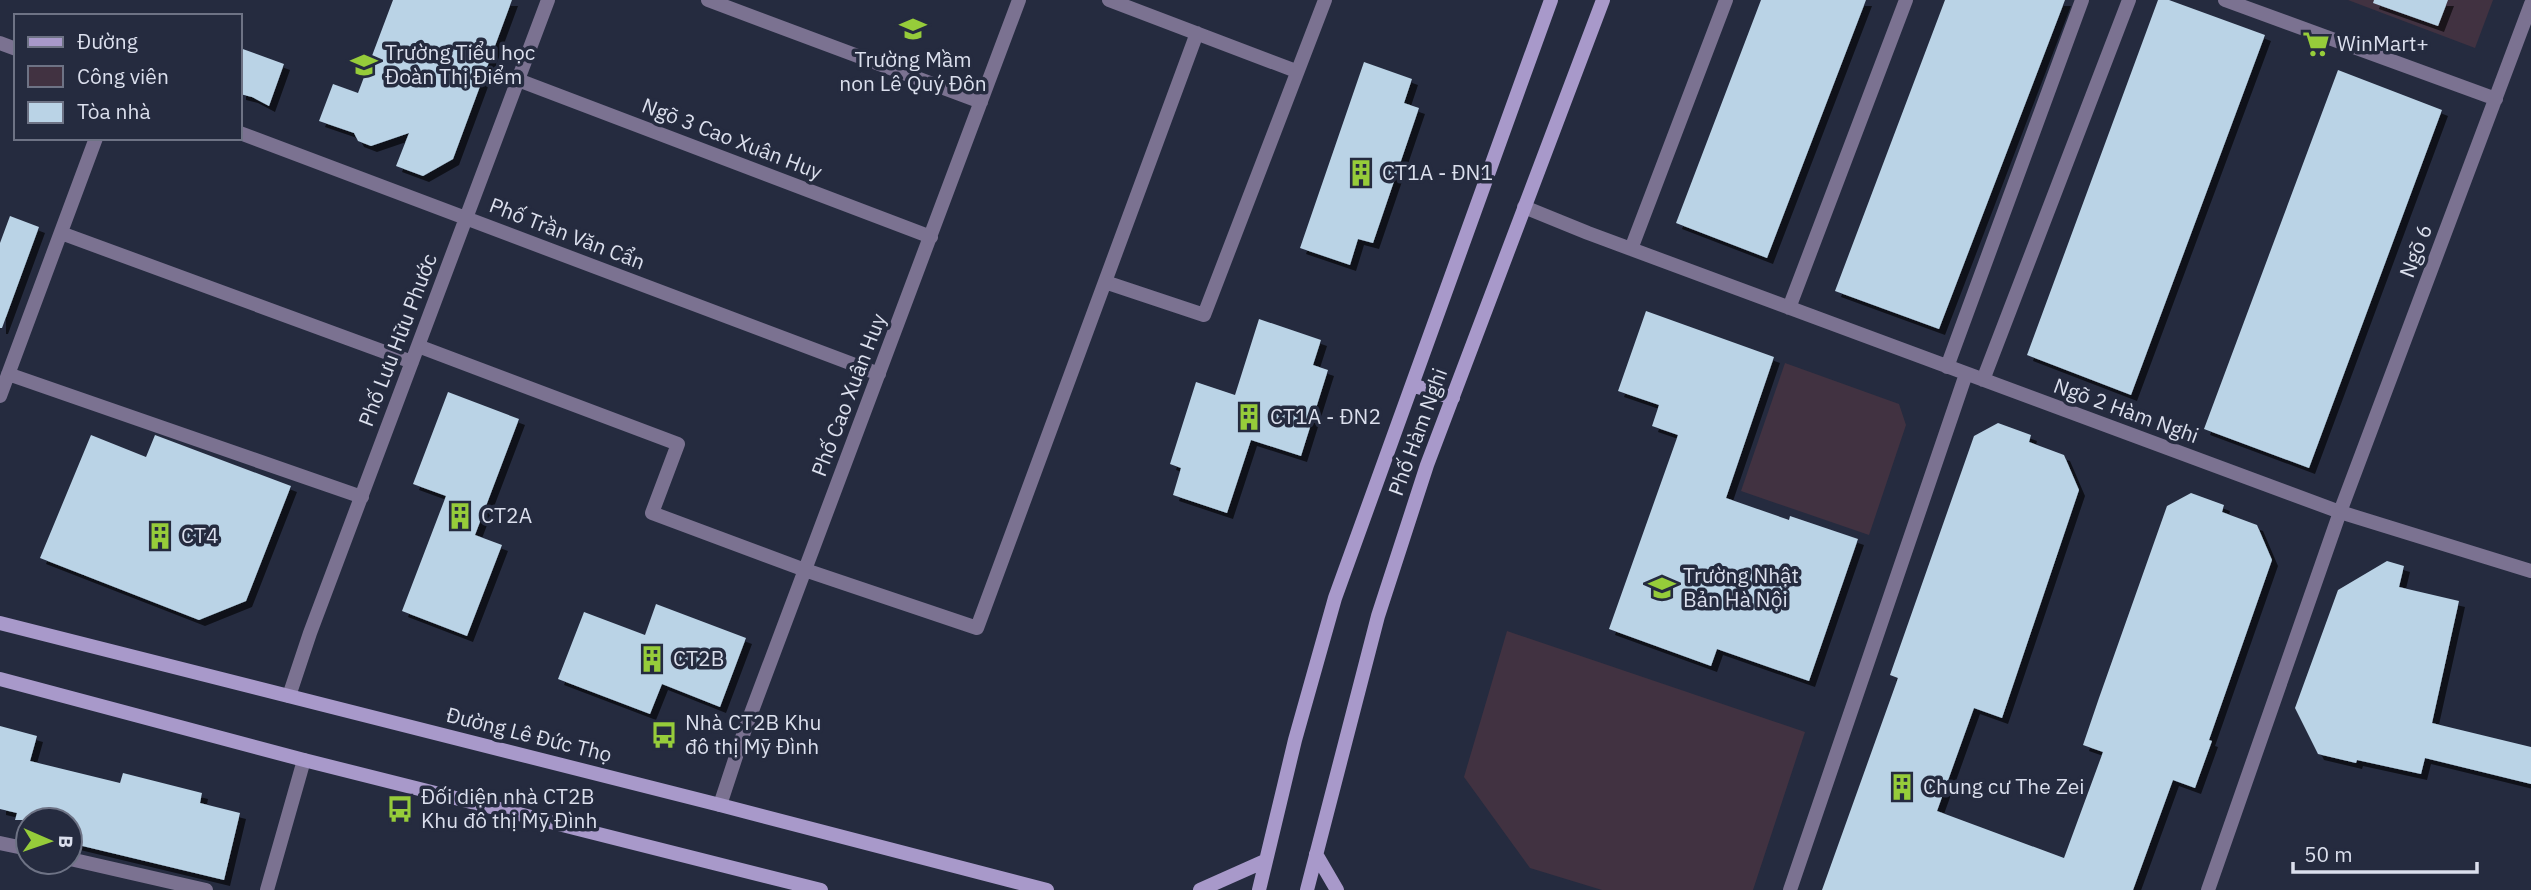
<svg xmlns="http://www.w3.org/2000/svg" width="2531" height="890" font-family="'IBM Plex Sans',sans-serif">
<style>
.green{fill:#413241}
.building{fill:#bad3e6;filter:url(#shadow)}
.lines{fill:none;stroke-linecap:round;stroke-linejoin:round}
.street{stroke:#7b7291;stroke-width:14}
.secondary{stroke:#a899ca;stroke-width:14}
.labels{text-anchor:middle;stroke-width:7;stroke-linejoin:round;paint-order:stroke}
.poi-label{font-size:21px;fill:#dbdfed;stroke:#252b3f;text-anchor:start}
.street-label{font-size:21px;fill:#dbdfed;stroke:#252b3f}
</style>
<defs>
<filter id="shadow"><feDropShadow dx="6" dy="6" stdDeviation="0" flood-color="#0009"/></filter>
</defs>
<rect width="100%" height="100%" fill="#252b3f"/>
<path class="green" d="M2348,0H2493L2475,48Z
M1785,363L1899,404L1906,425L1869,535L1741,491Z
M1507,631L1805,732L1753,890H1602L1530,868L1464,777Z"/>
<path class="building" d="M393,0H512L453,159L423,176L396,166L409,133L371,146L358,141L354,133L319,121L333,84L358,93Z
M1761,0H1866L1767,258L1676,223Z
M1945,0H2065L1939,329L1835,291Z
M2158,0H2169L2265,35L2131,395L2027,355Z
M2374,0H2448L2438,26L2373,3Z
M240,48L284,64L269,106L252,97L240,94Z
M1364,62L1412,79L1404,103L1419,108L1373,243L1358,239L1350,265L1300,248Z
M2338,70L2442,110L2309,468L2204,429Z
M10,216L39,227L2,328H0V243Z
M1646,311L1774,357L1726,498L1789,520L1790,516L1858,539L1809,681L1717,649L1711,666L1609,629L1678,435L1652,426L1659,405L1618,391Z
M1259,319L1321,340L1313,365L1328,370L1301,456L1251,440L1227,513L1173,495L1181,468L1170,464L1196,382L1235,395Z
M448,392L519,419L475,535L502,545L467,636L402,611L446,496L413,484Z
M1998,423L2031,435L2029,442L2064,455L2079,490L2002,718L1974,708L1937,811L2064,858L2103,752L2083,745L2099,698L2167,506L2191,493L2224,505L2222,512L2257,525L2272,560L2209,740L2212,741L2195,788L2173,780L2133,890H1822L1898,678L1890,675L1974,436Z
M91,435L146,457L155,435L291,486L246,601L199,620L40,558Z
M2387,561L2404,566L2399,587L2459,601L2432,723L2531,747V784L2425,758L2421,774L2357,760L2356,763L2318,754L2295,708L2338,590Z
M656,604L746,638L720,707L662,684L650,714L558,679L584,612L645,635Z
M0,726L37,736L30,761L120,783L123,773L202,793L200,803L240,813L224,880L70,843V820H15L17,813L0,809Z"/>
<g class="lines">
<path class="street" d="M708,0L981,102
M1109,0L1296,71
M2225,0L2496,99
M2531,4L2340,512L2531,571
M0,43L16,49
M518,80L931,237
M240,133L879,374
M1524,207L1588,233L2340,512L2208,890
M61,233L412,362
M1631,249L1726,0
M1105,282L1204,315L1325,0
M1789,308L1906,0
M418,346L678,444L652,513L805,570L977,628L1197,33
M1947,367L2082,0
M8,374L362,497
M1983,380L2129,0
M0,396L96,138
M289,696L310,633L548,0
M720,805L744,732L1019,0
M0,843L28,849
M70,859L206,890
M267,890L304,760
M1790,890L1966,374"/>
<path class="secondary" d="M1412,385L1453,398
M0,623L720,805L1047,890
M0,679L304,760L821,890
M1316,854L1337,890
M1200,890L1265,861
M1259,890L1295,740L1335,598L1551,0
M1307,890L1378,616L1427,465L1603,0"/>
</g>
<defs>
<symbol id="school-bare" viewBox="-9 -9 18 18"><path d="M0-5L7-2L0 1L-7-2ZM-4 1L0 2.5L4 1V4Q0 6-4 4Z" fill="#96cc3a" stroke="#252b3f" stroke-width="2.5" paint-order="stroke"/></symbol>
<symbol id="supermarket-bare" viewBox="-9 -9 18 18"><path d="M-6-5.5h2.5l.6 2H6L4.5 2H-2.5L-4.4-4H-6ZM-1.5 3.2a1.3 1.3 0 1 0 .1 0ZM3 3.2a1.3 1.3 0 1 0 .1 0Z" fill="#96cc3a" stroke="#252b3f" stroke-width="2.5" paint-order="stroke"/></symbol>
<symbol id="building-bare" viewBox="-9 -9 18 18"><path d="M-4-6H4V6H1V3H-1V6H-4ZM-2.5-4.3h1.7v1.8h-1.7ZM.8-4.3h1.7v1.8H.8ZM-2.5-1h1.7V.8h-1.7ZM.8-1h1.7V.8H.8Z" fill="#96cc3a" stroke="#252b3f" stroke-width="2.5" paint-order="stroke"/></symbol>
<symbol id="bus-bare" viewBox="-9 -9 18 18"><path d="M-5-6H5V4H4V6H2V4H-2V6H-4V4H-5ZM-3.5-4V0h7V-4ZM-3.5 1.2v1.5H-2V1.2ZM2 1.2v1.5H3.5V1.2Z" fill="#96cc3a" stroke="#252b3f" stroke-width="2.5" paint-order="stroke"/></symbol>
</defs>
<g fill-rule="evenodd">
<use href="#school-bare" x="894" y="10" width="38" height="38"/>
<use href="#supermarket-bare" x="2297" y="25" width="38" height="38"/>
<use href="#school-bare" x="345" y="46" width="38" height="38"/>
<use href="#building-bare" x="1342" y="154" width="38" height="38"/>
<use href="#building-bare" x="1230" y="398" width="38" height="38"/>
<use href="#building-bare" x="441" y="497" width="38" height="38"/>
<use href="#building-bare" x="141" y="517" width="38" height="38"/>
<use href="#school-bare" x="1643" y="569" width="38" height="38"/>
<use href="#building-bare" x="633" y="640" width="38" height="38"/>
<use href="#bus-bare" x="645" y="716" width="38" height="38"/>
<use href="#building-bare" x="1883" y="768" width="38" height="38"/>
<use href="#bus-bare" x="381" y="790" width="38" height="38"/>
</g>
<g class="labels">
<g class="poi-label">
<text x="2337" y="51">WinMart+</text>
<text x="385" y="60">Trường Tiểu học<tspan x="385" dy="24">Đoàn Thị Điểm</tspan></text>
<text x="913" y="67" text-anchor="middle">Trường Mầm<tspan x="913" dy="24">non Lê Quý Đôn</tspan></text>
<text x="1382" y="180">CT1A - ĐN1</text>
<text x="1270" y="424">CT1A - ĐN2</text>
<text x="481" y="523">CT2A</text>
<text x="181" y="543">CT4</text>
<text x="1683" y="583">Trường Nhật<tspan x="1683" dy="24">Bản Hà Nội</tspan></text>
<text x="673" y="666">CT2B</text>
<text x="685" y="730">Nhà CT2B Khu<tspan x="685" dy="24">đô thị Mỹ Đình</tspan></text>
<text x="1923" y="794">Chung cư The Zei</text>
<text x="421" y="804">Đối diện nhà CT2B<tspan x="421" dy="24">Khu đô thị Mỹ Đình</tspan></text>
</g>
<g class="street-label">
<text transform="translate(732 139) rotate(21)" y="7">Ngõ 3 Cao Xuân Huy</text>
<text transform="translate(567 234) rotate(21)" y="7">Phố Trần Văn Cẩn</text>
<text transform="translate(2416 251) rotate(-69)" y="7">Ngõ 6</text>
<text transform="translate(398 340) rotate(-69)" y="7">Phố Lưu Hữu Phước</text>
<text transform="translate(849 395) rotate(-69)" y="7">Phố Cao Xuân Huy</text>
<text transform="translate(2126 411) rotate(20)" y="7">Ngõ 2 Hàm Nghi</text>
<text transform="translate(1418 432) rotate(-70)" y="7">Phố Hàm Nghi</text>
<text transform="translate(529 735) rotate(14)" y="7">Đường Lê Đức Thọ</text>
</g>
</g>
<rect x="14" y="14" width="228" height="126" fill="#252b3f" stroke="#6e7385" stroke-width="2"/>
<rect x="28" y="37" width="35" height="10" fill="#a899ca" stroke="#6e7385" stroke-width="2"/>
<text x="77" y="49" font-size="21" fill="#dbdfed">Đường</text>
<rect x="28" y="66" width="35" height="21" fill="#413241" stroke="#6e7385" stroke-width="2"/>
<text x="77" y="84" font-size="21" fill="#dbdfed">Công viên</text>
<rect x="28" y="102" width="35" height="21" fill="#bad3e6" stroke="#6e7385" stroke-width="2"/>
<text x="77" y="119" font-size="21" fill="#dbdfed">Tòa nhà</text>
<g transform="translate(49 841) rotate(92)"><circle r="33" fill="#252b3f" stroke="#6e7385" stroke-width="2"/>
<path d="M0-5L12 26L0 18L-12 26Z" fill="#96cc3a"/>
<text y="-10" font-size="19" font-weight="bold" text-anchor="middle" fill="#dbdfed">B</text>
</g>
<path d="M2293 862v10h184v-10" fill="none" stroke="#dbdfed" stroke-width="3.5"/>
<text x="2304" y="862" font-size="21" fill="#dbdfed" stroke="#252b3f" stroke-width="5" paint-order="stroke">50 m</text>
</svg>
